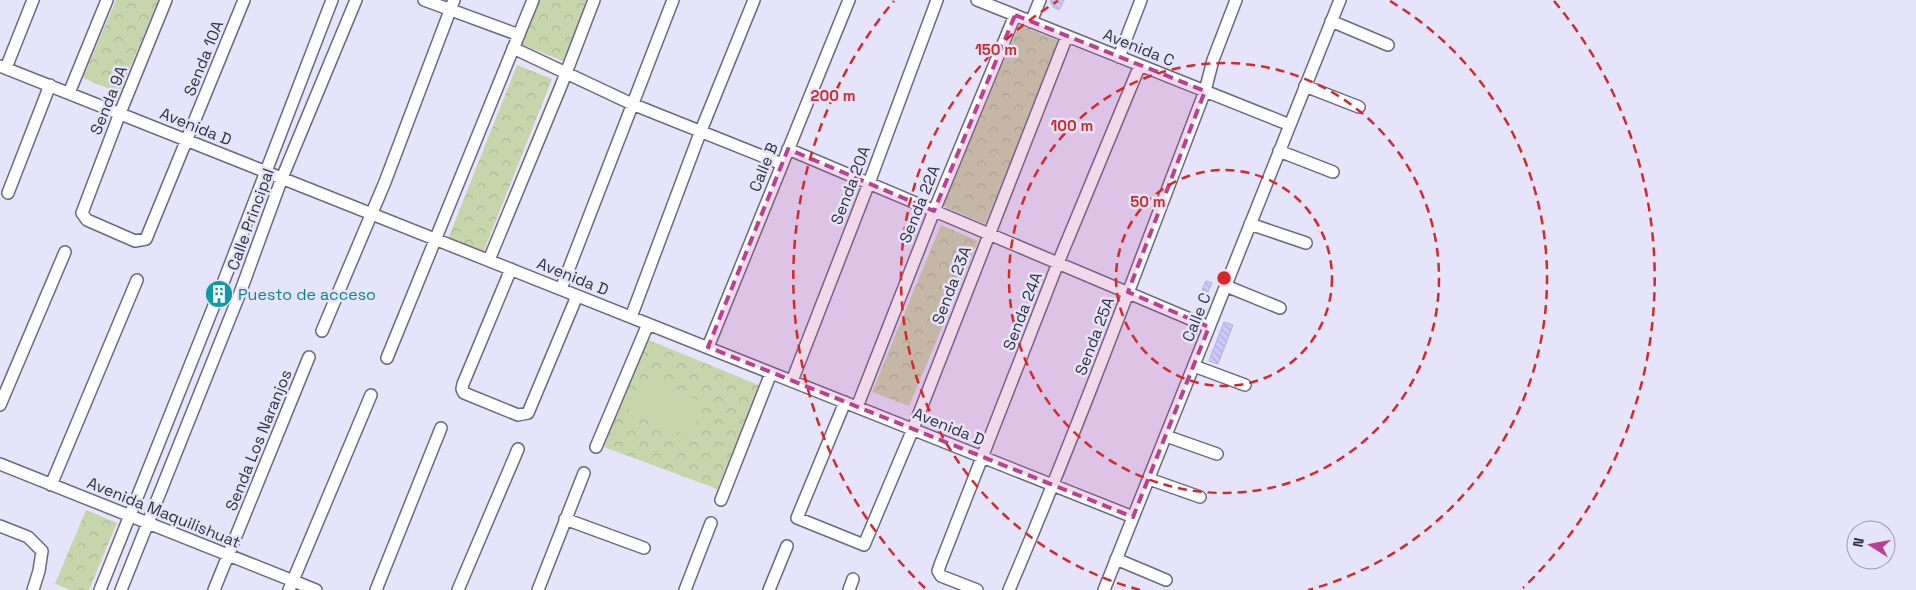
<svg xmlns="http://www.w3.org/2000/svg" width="1916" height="590" font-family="'Space Grotesk',sans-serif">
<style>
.park{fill:url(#park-crowns)}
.pitch{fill:#c7d5ab}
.building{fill:url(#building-back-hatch);stroke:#b4b1cd}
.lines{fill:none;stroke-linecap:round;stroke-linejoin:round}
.street-casing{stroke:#6b6882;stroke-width:14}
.street{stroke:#fff;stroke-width:11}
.marked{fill:#ba4093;fill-opacity:0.2;stroke:#ba4093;stroke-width:4;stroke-dasharray:10 6;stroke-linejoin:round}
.ring{fill:none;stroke:#d62828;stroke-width:2.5;stroke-dasharray:9 6}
.labels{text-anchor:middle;stroke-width:5;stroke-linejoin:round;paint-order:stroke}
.street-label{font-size:16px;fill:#32313c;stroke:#e6e4fb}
.culture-label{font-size:16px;fill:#0d838f;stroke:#e6e4fb;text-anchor:start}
.centre{fill:#d62828;stroke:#e6e4fb;stroke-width:2.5}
.ring-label{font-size:15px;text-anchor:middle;font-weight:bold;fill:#d62828;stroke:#e6e4fb;stroke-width:5;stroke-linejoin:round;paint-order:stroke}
</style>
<defs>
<pattern id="park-crowns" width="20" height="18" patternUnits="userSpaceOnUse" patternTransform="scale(1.25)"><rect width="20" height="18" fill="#c7d5ab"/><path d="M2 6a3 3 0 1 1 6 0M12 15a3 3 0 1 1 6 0" fill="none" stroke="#abb794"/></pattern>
<pattern id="building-back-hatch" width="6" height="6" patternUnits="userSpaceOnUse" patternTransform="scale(1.25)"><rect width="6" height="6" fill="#cfc8ff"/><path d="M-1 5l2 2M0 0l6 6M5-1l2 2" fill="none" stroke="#b2acdb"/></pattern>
</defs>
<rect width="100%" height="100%" fill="#e6e4fb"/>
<path class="park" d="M116,0H159L119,93L83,78Z
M539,0H589L565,62L521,44Z
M1019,25L1059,41L985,224L943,206Z
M517,65L552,79L483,253L448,239Z
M941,225L978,241L909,406L872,392Z
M646,339L761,386L717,489L604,447Z
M86,510L117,523L89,590H71L55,584Z"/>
<path class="pitch" d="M641,377L704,402L691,437L628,413Z"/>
<path class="building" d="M1050,0H1064L1059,10L1053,7Z
M1206,281L1212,283L1208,292L1202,290Z
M216,285L229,290L223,304L210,298Z
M1224,322L1233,325L1218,364L1209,361Z"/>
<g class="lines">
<defs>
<path id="street" d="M166,0L120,113L82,213L87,220L135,241L146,239L244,0
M424,0L519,35
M977,0L1290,125
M1331,21L1388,45
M1031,22L1040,0
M513,48L632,104L782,164
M1119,57L1141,0
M0,66L1133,517
M6,68L33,0
M1305,86L1359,107
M69,93L107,0
M788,149L1209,327
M1279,151L1333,172
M8,193L50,85
M1250,224L1306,243
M489,260L561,86L594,0
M511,269L463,384L462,389L464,393L518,415L528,413L577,296
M1226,286L1280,308
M561,289L673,0
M631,317L700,133L754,0
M322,331L385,182L454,0
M708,347L849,0
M387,358L533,0
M1194,366L1245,385
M792,381L869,183L937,0
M845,402L797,518L864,545L913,429L1067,36
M0,405L65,252
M857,407L934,211L1015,15
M1166,436L1217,454
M596,447L648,324
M0,464L316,590
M1149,479L1200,497
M51,485L137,280
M721,500L771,373
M565,519L644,548
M0,526L28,537L42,551L39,571L33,590
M1116,559L1166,580
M100,590L223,283L332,0
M121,590L240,293L282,178L356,0
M214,590L309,357
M289,590L371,395
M376,590L441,428
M458,590L518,449
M538,590L584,473
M685,590L711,523
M769,590L787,546
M849,590L853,579
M977,590L941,576L938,571L940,565L1058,263L1140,65
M1009,590C1079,426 1141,258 1205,91L1213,60L1236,0
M1104,590L1340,0"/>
</defs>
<use href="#street" class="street-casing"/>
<use href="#street" class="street"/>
</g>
<path class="marked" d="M1015,15L1205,91L1128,292L1209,327L1133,517L708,347L788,149L934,211Z"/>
<g class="ring">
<circle cx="1224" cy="278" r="108"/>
<circle cx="1224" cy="278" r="215"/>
<path d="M1140 590A323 323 0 0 1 1058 1M1390 1A323 323 0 0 1 1308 590"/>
<path d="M925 588A431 431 0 0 1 894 1M1554 1A431 431 0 0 1 1523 588"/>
</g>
<defs>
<symbol id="building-disc" viewBox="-11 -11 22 22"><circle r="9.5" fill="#0f9aa8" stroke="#e6e4fb"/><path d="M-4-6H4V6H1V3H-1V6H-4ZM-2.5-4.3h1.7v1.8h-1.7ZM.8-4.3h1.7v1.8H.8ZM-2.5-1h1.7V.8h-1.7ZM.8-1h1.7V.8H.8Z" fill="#fff"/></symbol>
</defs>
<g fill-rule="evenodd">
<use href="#building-disc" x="203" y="278" width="32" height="32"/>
</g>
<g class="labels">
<g class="street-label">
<text transform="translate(1139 47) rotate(22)" y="6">Avenida C</text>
<text transform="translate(203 58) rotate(-68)" y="6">Senda 10A</text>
<text transform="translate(108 100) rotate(-68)" y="6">Senda 9A</text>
<text transform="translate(196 126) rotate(22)" y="6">Avenida D</text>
<text transform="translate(763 167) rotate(-68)" y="6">Calle B</text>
<text transform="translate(850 185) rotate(-69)" y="6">Senda 20A</text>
<text transform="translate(919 204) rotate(-68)" y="6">Senda 22A</text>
<text transform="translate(250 219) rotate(-70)" y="6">Calle Principal</text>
<text transform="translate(573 276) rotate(22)" y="6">Avenida D</text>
<text transform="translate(951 285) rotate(-69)" y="6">Senda 23A</text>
<text transform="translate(1022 311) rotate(-69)" y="6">Senda 24A</text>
<text transform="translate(1196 317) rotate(-68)" y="6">Calle C</text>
<text transform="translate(1094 336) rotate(-69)" y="6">Senda 25A</text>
<text transform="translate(949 426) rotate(22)" y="6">Avenida D</text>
<text transform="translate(258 440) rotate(-68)" y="6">Senda Los Naranjos</text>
<text transform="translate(164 512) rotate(22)" y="6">Avenida Maquilishuat</text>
</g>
<g class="culture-label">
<text x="238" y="300">Puesto de acceso</text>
</g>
</g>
<circle cx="1224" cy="278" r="8" class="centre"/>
<g class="ring-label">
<text x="996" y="55">150 m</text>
<text x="833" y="101">200 m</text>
<text x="1072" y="131">100 m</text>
<text x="1148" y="207">50 m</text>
</g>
<g transform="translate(1871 545) rotate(281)"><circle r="24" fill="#e6e4fb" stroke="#9e9caf"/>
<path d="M0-4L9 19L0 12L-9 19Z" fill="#ba4093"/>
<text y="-8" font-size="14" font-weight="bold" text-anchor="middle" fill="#32313c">N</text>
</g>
</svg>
